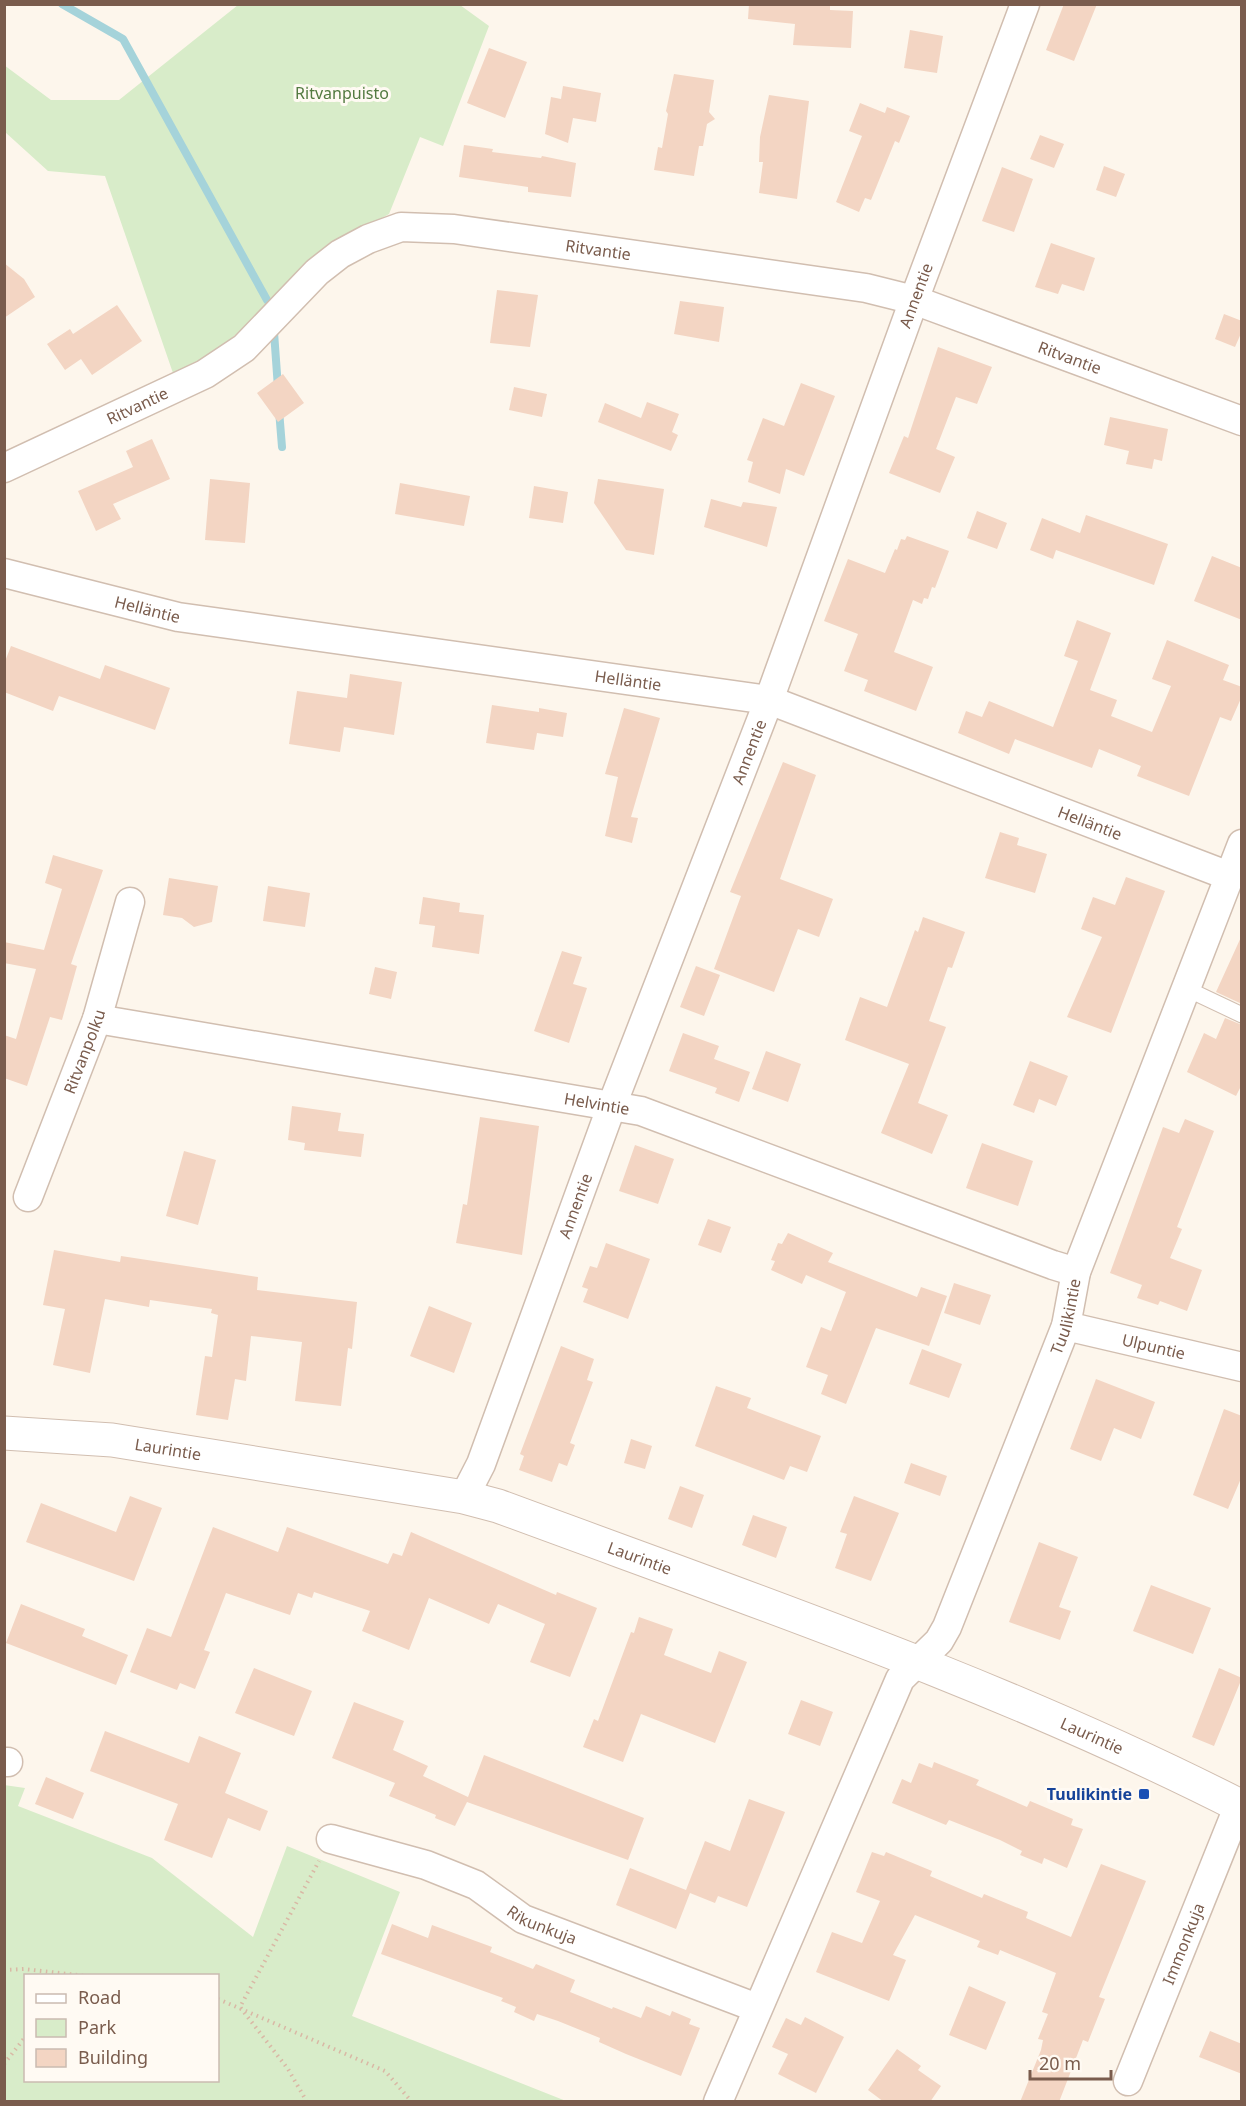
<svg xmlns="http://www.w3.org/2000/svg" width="1246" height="2106" font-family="'Noto Sans',sans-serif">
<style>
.green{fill:#d8ecc9;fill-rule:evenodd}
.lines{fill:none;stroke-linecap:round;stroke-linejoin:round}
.stream{stroke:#a5d3da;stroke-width:8}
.building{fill:#f3d5c3}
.service-casing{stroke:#d1beb0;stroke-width:17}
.minor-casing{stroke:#d1beb0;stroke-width:31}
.tertiary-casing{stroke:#d1beb0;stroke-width:35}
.path{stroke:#d9b8a5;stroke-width:4;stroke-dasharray:1.5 4.5;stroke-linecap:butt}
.service{stroke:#fff;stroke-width:15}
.minor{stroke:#fff;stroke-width:28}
.tertiary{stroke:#fff;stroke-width:33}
.transit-dot{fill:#1a4fb4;stroke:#fffaf3;stroke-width:2}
.labels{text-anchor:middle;stroke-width:6;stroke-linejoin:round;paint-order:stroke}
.park-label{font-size:16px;fill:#537a41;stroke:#fffaf3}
.street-label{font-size:16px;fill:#7a5c4d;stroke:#fffaf3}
.transit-label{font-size:16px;font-weight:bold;fill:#164399;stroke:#fffaf3;text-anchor:end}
</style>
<rect width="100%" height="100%" fill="#fdf6ec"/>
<path class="green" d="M238,5H460L489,26L443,146L420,137L389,214L314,256L250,322L225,344L174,376L105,176L48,171L5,132L4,65L51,100H119Z
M4,1785L25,1788L18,1806L152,1858L253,1937L287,1846L400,1892L352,2016L566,2101H5ZM26,1976H218V2080H26Z"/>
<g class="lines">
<path class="stream" d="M62,4L123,39L267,300
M274,332L278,388
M279,410L282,447"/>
</g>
<path class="building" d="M749,4H830V10L853,11L851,48L793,45L795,24L748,19Z
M1064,4H1097L1074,61L1046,50Z
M910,30L943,36L937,73L904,68Z
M489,48L527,62L505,118L467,103Z
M674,74L714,80L709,112L715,119L707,124L703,146H699L694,176L654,170L658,147L662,148L668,114L666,111Z
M563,86L601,93L596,122L573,118L568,143L545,134L551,97L561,99Z
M769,95L809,101L797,199L759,193L763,162H759L760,137Z
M860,103L885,113L887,107L910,116L899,143L895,141L871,200L865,198L859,212L836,202L862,136L849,131Z
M1040,135L1064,144L1054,168L1030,159Z
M464,145L493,149L492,152L541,158L542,156L576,163L571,197L528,192V187L459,177Z
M1104,166L1125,174L1116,197L1096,190Z
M1002,167L1033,179L1014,232L982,221Z
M1051,243L1095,258L1084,291L1062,284L1058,294L1035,287Z
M4,263L24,279L35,297L4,318Z
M497,290L538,295L530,347L490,343Z
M680,301L724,307L719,342L674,334Z
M117,305L142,341L92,375L81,359L65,370L47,344L70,329L73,334Z
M1224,314L1242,321V331L1235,347L1215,339Z
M938,347L992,367L977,404L956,397L936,449L955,457L940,493L889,473L904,436L908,438Z
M283,374L304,403L278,422L257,393Z
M801,383L835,396L804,476L786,469L780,494L748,482L753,462L747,460L763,418L784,426Z
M514,387L547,394L542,417L509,410Z
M647,402L679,414L672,432L678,435L671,451L598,422L605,403L641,418Z
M1110,417L1168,429L1162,461L1154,459L1152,469L1126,464L1129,451L1104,445Z
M152,439L170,479L113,504L121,519L96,531L78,491L133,467L126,451Z
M210,479L250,483L245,543L205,540Z
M598,479L664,489L654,555L626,550L594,503Z
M400,483L470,496L464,526L395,514Z
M534,486L568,492L563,523L529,518Z
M711,499L741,507L743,502L777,507L767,547L704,527Z
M977,511L1007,523L997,549L967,538Z
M1086,515L1168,544L1154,585L1056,550L1053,559L1030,550L1042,518L1080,533Z
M907,536L949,551L935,588L932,587L928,599L924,598L922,604L913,600L894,652L933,667L916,711L864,691L868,680L844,671L858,634L824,621L848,559L885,573L895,549L897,550L901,539L905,540Z
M1212,556L1242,568V620L1194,601Z
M1077,620L1111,633L1090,690L1117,700L1111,716L1152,732L1171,686L1152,679L1167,640L1229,665L1223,680L1242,687V696L1231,721L1220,717L1189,796L1137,776L1141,766L1099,749L1092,768L1015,739L1009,754L958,733L966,711L982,717L989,701L1053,727L1078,661L1064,656Z
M11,646L100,679L105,665L170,688L155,730L59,696L53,711L4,692V664Z
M350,674L402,682L394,735L344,727L340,752L289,744L297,691L347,698Z
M492,705L539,712V708L567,713L563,737L537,733L534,750L486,743Z
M624,708L660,718L631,817L638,818L632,843L605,836L618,777L605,774Z
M783,762L816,775L780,879L833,899L819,937L798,929L774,992L714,969L741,896L730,892Z
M1000,832L1019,838L1017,845L1047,854L1035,893L985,878Z
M53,855L103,870L71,964L77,966L62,1020L50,1017L27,1086L4,1078V1035L16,1039L36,969L4,963V942L44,950L62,889L45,883Z
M1126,877L1165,891L1111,1033L1067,1017L1102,937L1081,929L1093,897L1115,905Z
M169,878L218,886L212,922L194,927L182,918L163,915Z
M268,886L310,893L305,927L263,921Z
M423,897L460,903L459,912L484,915L479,954L432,947L435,926L419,924Z
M923,917L965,932L952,968L948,967L929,1021L946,1027L918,1103L948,1115L932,1154L881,1133L909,1064L845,1040L860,997L887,1007L915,930L918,932Z
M1242,935V1004L1216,992Z
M562,951L582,957L573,984L587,988L569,1043L534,1031Z
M696,966L720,975L704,1016L680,1007Z
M375,967L397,972L391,999L369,994Z
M1225,1018L1242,1025V1084L1236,1096L1187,1072L1204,1033L1216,1039Z
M683,1033L719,1046L714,1059L750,1072L739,1102L715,1093L717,1088L669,1071Z
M766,1051L801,1064L788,1102L752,1089Z
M1030,1061L1068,1076L1056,1106L1039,1099L1034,1113L1013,1105Z
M292,1106L341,1113L338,1131L364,1134L361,1157L304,1150L305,1143L288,1140Z
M480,1117L539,1126L522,1255L456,1243L463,1204L467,1205Z
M1185,1119L1214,1131L1177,1227L1182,1229L1170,1258L1202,1270L1187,1311L1160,1301L1158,1305L1137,1298L1142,1285L1110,1273L1163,1127L1179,1133Z
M982,1143L1033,1161L1018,1206L966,1188Z
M635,1145L674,1159L658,1204L619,1191Z
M184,1151L216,1160L198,1225L166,1216Z
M708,1219L731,1227L721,1253L698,1245Z
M788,1233L833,1253L828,1262L917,1297L921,1287L947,1296L929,1346L876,1328L846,1404L821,1394L828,1375L806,1367L821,1327L831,1331L846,1292L806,1275L802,1284L771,1270L775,1261L771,1260L778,1243L782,1244Z
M606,1243L650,1259L628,1319L583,1302L588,1289L582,1287L590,1266L597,1268Z
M54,1250L120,1262L121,1256L258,1277L257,1290L357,1302L352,1349L348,1348L341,1406L295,1401L302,1342L251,1336L246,1381L235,1379L228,1420L196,1415L205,1356L212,1357L218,1315L211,1313L212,1309L150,1300L149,1307L105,1299L90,1373L53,1365L65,1309L43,1305Z
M954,1283L991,1295L980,1325L944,1313Z
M429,1306L472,1323L454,1373L410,1356Z
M561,1346L594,1359L587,1380L593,1382L570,1443L575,1445L567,1466L559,1463L552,1482L519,1470L524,1456L520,1454Z
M922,1349L962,1364L949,1398L909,1384Z
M1096,1379L1155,1402L1141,1439L1114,1428L1101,1461L1070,1449Z
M716,1386L751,1398L747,1408L821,1436L807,1472L790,1466L784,1480L695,1446Z
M1224,1409L1242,1416V1476L1228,1509L1193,1495Z
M631,1439L652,1446L645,1469L624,1463Z
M911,1463L947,1476L940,1496L904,1483Z
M680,1486L704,1495L692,1528L668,1519Z
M130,1496L162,1508L134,1581L26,1542L41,1503L116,1532Z
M854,1496L899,1513L871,1581L835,1568L847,1534L840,1532Z
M753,1515L787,1527L776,1558L742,1545Z
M213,1527L278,1552L287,1527L388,1564L393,1553L402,1556L411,1532L556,1595L557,1592L597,1608L570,1677L530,1662L545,1624L498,1604L489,1624L429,1598L409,1650L362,1631L370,1611L314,1592L312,1598L298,1593L290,1615L226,1593L204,1650L210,1652L195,1689L180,1683L177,1690L130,1672L147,1628L171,1637Z
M1039,1542L1078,1557L1059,1607L1071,1611L1060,1640L1009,1622Z
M1151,1585L1211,1608L1193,1654L1133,1631Z
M21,1604L85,1629L82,1636L128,1655L116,1685L6,1643Z
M639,1617L673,1629L664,1655L711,1673L719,1651L747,1662L715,1743L641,1714L623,1762L583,1747L594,1719L598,1721L631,1632L634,1633Z
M254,1668L312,1691L294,1736L235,1713Z
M1219,1668L1242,1678L1214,1746L1192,1737Z
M801,1700L833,1712L820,1746L788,1734Z
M354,1702L404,1721L393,1750L428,1766L423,1776L468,1797L484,1755L644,1818L628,1860L467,1802L455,1826L435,1818L436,1815L389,1796L395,1783L332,1758Z
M105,1731L189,1763L199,1736L241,1753L225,1793L268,1811L260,1831L228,1818L212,1858L164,1840L178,1804L90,1771Z
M934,1762L979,1780L976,1785L1027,1807L1030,1801L1073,1819L1071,1825L1083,1829L1067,1868L1044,1858L1042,1864L1020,1855L1022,1851L1000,1840L949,1820L946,1825L892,1803L902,1779L911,1783L919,1763L932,1768Z
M46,1777L84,1793L73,1819L35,1804Z
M749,1799L785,1812L747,1907L718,1896L715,1903L690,1893L676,1929L616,1905L630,1868L686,1890L705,1841L730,1851Z
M872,1852L884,1856L886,1852L932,1871L930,1876L982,1898L984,1894L1028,1912L1026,1918L1071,1937L1101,1864L1146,1881L1099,1997L1105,1999L1088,2042L1083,2040L1059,2102H1020L1041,2050L1043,2040L1038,2039L1048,2014L1042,2012L1056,1973L1000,1950L998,1955L977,1947L980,1941L915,1915L893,1955L906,1960L889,2001L816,1972L832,1932L862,1943L880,1901L856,1892Z
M392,1924L428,1938L432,1925L492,1947L490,1952L533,1969L536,1964L575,1980L570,1992L612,2009L613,2007L641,2018L646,2006L670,2016L672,2011L691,2019L689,2024L700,2028L681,2076L626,2054L599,2042L600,2038L558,2021L537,2014L534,2021L514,2012L516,2007L501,2001L503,1998L381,1954Z
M969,1986L1006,2002L986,2050L949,2035Z
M805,2017L844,2037L816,2093L778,2074L788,2054L772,2047L786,2018L801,2025Z
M1210,2031L1242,2044V2074L1199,2057Z
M897,2049L921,2066L918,2070L941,2086L930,2102H884L868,2090Z"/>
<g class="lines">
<defs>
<path id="service" d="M1185,988L1242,1015"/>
<g id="minor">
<path id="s1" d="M4,468L205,374L244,348L317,272L340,254L368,239L401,227L454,229L866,288L914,300L1242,421"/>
<path id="s2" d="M4,573L178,617L769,700L1229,876"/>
<path id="s3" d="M97,1019L641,1111L1053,1265L1076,1272"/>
<path id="s4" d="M28,1197L97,1019L130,902"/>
<path id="s5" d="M1066,1326L1242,1367"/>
<path id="s6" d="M464,1497L481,1464L612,1105L769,700L914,300L1025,4"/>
<path d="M4,1762H8"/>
<path id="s7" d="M331,1839L426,1865L476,1885L523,1919L757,2008"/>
<path id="s8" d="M1128,2081L1239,1805"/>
<path id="s9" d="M718,2102L900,1679L939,1641L947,1627L1066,1326L1076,1272L1242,844"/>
</g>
<g id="tertiary">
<path id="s10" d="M4,1433L112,1440L464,1497L498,1506C749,1599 1003,1685 1242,1807"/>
</g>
</defs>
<use href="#service" class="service-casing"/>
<use href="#minor" class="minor-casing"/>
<use href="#tertiary" class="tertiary-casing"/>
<path class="path" d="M4,1970L24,1969L86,1976
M218,1999L385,2071L412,2102
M4,2064L26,2036
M307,2102L288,2069L240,2007L319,1861"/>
<use href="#service" class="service"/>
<use href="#minor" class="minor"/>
<use href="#tertiary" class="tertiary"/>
</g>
<rect class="transit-dot" x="1138" y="1788" width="12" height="12" rx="3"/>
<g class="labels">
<g class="park-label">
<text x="342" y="99">Ritvanpuisto</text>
</g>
<g class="street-label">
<text dy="6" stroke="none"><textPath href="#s1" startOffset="669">Ritvantie</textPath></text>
<text dy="6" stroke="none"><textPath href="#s6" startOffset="1284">Annentie</textPath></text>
<text dy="6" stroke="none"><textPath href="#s1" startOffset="1155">Ritvantie</textPath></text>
<text dy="6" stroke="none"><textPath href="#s1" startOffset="147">Ritvantie</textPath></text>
<text dy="6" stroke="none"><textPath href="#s2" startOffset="148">Helläntie</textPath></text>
<text dy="6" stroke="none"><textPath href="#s2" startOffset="634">Helläntie</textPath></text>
<text dy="6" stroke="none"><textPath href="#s6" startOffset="798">Annentie</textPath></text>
<text dy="6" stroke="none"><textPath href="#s2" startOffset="1120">Helläntie</textPath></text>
<text dy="6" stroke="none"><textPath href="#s4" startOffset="156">Ritvanpolku</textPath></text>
<text dy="6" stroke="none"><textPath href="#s3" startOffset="507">Helvintie</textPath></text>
<text dy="6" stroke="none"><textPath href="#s6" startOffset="312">Annentie</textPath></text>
<text dy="6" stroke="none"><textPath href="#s9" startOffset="864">Tuulikintie</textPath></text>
<text dy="6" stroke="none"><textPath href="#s5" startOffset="90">Ulpuntie</textPath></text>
<text dy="6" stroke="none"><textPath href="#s10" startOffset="165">Laurintie</textPath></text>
<text dy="6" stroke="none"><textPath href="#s10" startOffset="651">Laurintie</textPath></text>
<text dy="6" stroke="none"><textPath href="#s10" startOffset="1137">Laurintie</textPath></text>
<text dy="6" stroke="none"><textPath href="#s7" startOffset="230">Rikunkuja</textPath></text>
<text dy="6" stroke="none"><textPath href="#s8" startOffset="148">Immonkuja</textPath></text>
</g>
<g class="transit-label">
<text x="1132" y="1800">Tuulikintie</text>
</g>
</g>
<rect width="1246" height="2106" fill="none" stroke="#7a5c4d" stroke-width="12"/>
<rect x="24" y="1974" width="195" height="108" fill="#fffaf3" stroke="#cabbb1" stroke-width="1.5"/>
<rect x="36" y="1994" width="30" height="9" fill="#ffffff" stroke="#cabbb1" stroke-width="1.5"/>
<text x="78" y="2004" font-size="18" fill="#7a5c4d">Road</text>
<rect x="36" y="2019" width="30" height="18" fill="#d8ecc9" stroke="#cabbb1" stroke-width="1.5"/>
<text x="78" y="2034" font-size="18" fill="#7a5c4d">Park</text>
<rect x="36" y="2049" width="30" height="18" fill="#f3d5c3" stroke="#cabbb1" stroke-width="1.5"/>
<text x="78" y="2064" font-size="18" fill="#7a5c4d">Building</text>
<path d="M1030 2070v9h81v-9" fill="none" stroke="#7a5c4d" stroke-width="3"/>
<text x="1039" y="2070" font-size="18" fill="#7a5c4d" stroke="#fffaf3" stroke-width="4.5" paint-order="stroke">20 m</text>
</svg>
